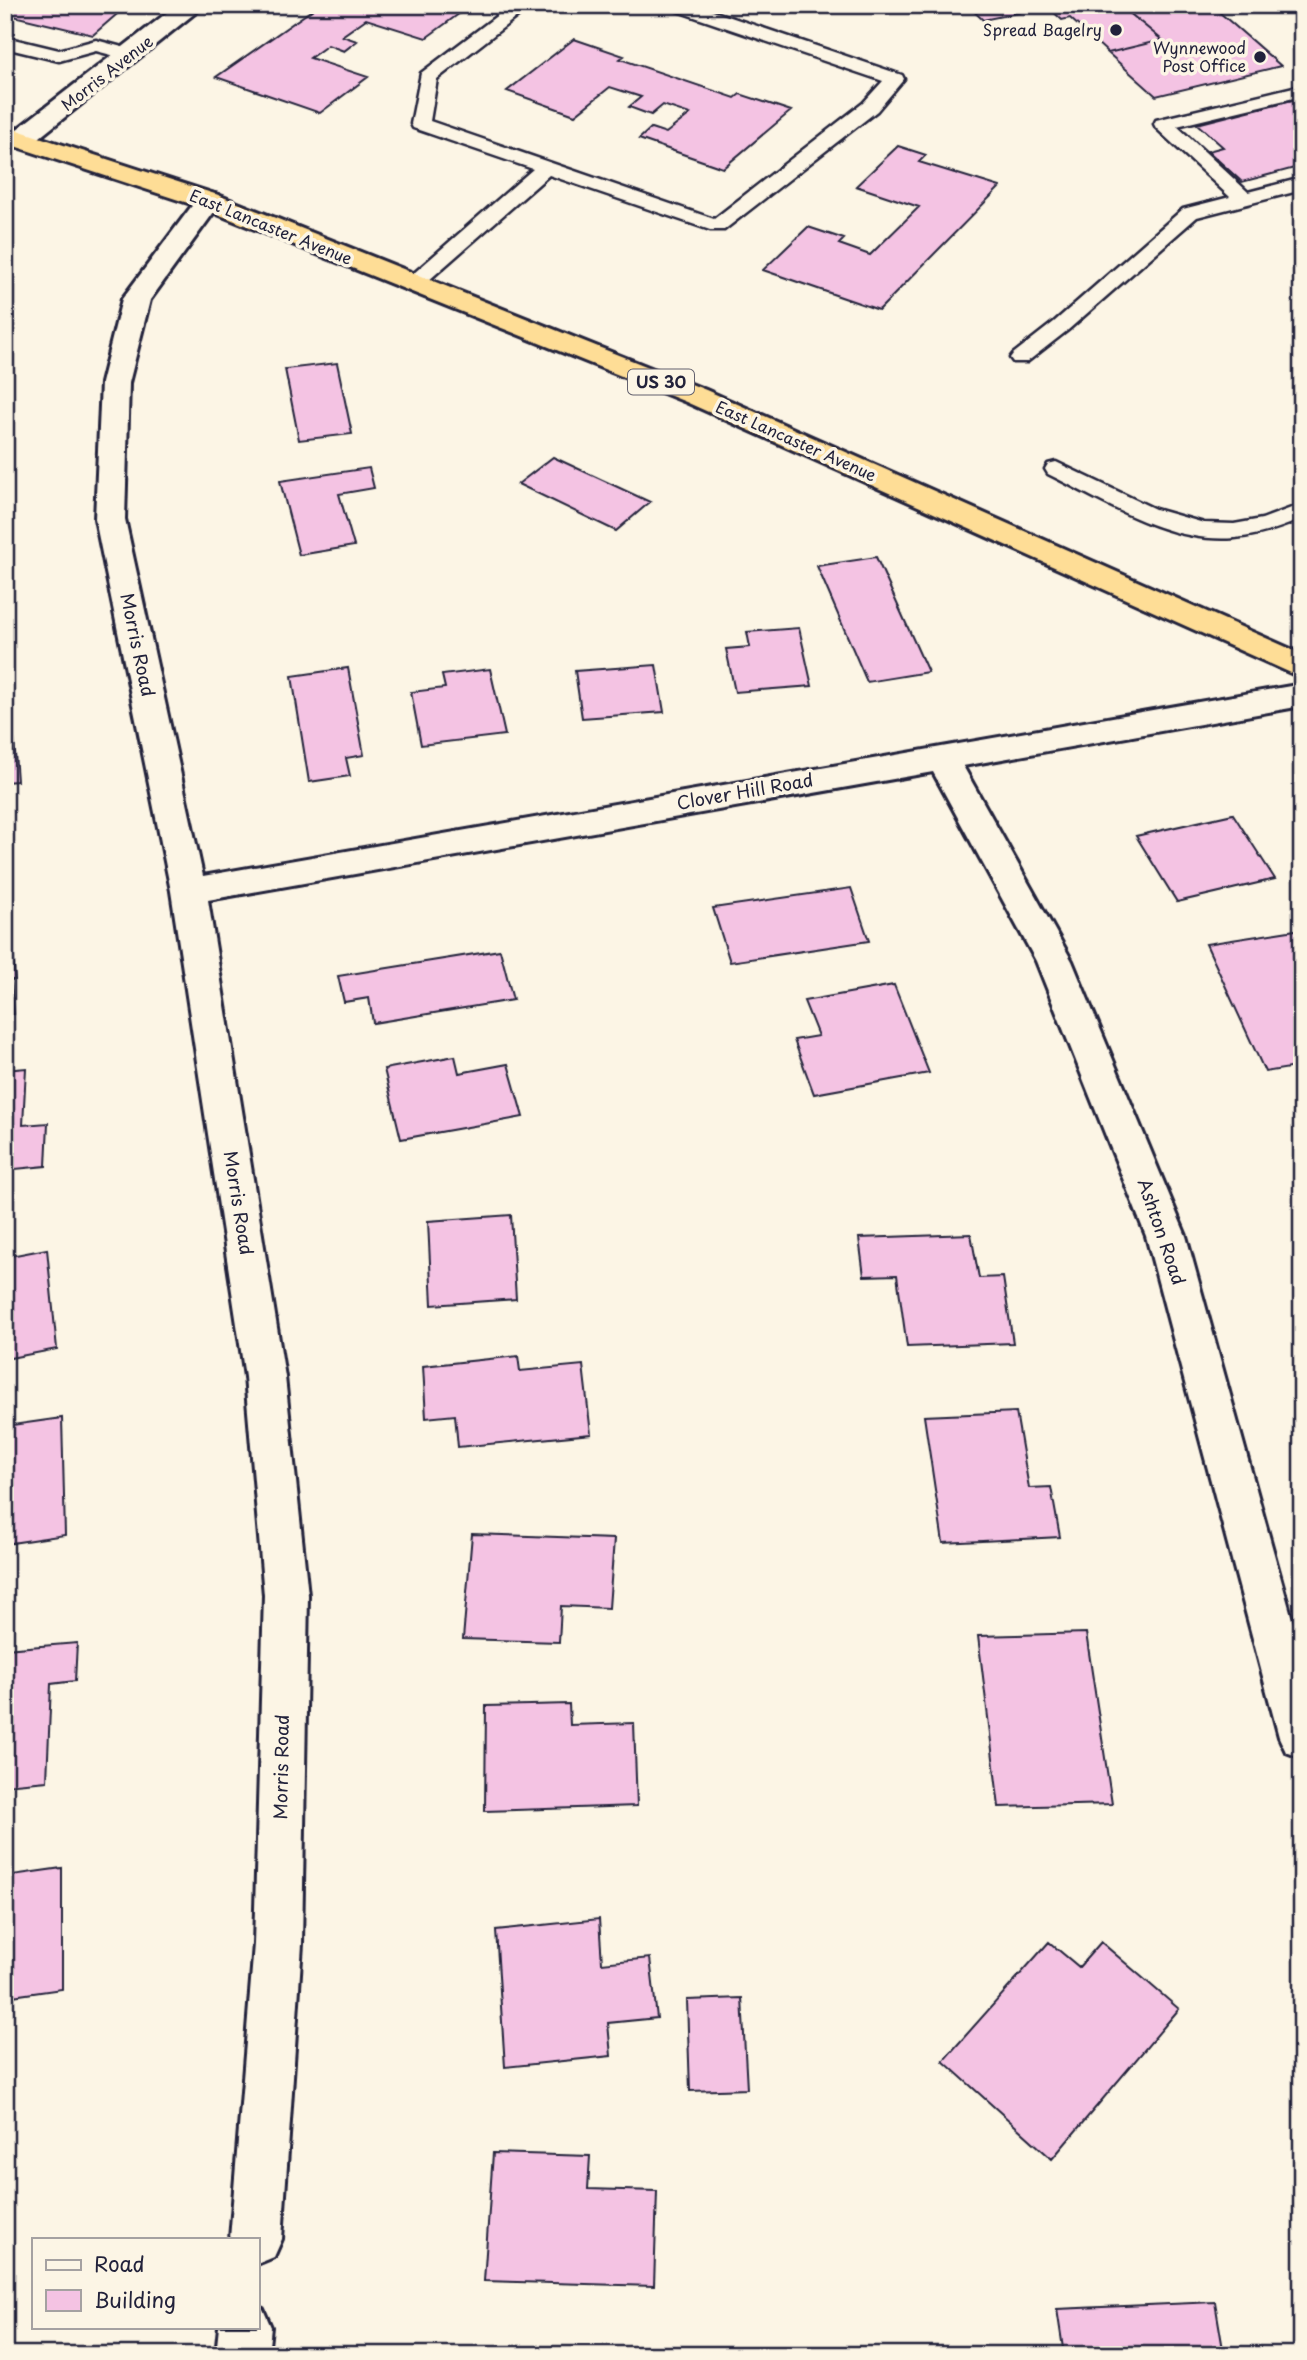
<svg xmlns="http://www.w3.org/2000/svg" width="1307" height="2360" font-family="'Playpen Sans',sans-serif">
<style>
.building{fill:#f4c3e3;stroke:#22223b;stroke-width:2}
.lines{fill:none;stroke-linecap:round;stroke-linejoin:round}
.lane-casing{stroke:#22223b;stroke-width:5}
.street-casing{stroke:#22223b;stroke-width:6}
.highway-casing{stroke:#22223b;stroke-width:6}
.lane{fill:#fcf5e5;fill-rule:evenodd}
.street{fill:#fcf5e5;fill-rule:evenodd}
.highway{fill:#fedd96;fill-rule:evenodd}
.poi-dot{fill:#22223b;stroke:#fcf5e5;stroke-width:2.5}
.labels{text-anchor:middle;stroke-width:7;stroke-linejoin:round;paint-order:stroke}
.far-poi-label{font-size:16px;fill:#22223b;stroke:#fcf5e5;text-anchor:end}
.far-street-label{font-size:16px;fill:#22223b;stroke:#fcf5e5}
.shield{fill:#fcf5e5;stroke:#63616e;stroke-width:2}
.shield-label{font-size:16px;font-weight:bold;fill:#22223b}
.street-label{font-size:18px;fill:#22223b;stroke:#fcf5e5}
</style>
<rect width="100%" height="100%" fill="#fcf5e5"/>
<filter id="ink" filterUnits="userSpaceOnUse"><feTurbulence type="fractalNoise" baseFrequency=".0143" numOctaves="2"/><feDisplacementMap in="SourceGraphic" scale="14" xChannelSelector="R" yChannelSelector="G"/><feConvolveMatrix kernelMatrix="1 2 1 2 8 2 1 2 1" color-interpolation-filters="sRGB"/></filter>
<g filter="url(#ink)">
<path class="building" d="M5,5H112L124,8L93,35L5,14Z
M319,5H471L426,38L366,19L342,36L357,41L344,51L328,45L310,58L368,77L320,113L216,77Z
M967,5H1057L983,20Z
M1057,5L1121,6L1162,40L1108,53L1070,18L1062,20L1048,7Z
M1211,5L1281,66L1156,96L1108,53L1162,40L1120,5Z
M574,39L624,56L620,59L735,98L740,94L791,111L723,168L639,139L651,128L666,133L690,114L663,105L651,115L629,107L641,97L610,87L575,115L507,91Z
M1292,100L1302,108V166L1242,182L1208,151L1223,147L1197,124Z
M898,146L926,155L919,162L1000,187L879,310L763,270L808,227L844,239L839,244L870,255L919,207L856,186Z
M337,363L352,434L299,440L285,369Z
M553,457L650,502L616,531L518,484Z
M369,468L374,488L339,494L354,546L299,555L280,481Z
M876,557L928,672L867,682L817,566Z
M799,628L812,686L735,692L726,649L750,647L747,632Z
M656,665L664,712L582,718L575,671Z
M348,668L364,755L346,758L350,776L309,782L292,676Z
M490,669L505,735L421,745L411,692L445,688L442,675Z
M5,696H11L17,781L5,782Z
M1233,814L1275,879L1177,902L1136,836Z
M851,888L869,941L730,962L713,908Z
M1302,929V1066L1265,1072L1206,944Z
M11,930L15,980H11L14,1014L5,1015V931Z
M500,950L513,1000L373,1023L369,998L344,1002L338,976Z
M894,985L929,1073L814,1094L794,1040L818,1036L804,1001Z
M455,1056L459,1073L508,1064L523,1117L401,1139L384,1069Z
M26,1068L23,1125L48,1123L46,1166L5,1170V1070Z
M511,1215L516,1299L432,1305L428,1221Z
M971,1234L979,1278L1003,1277L1013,1343L907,1347L897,1275L864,1276L859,1238Z
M47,1249L57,1349L5,1359V1257Z
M518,1356L520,1371L583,1365L591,1434L458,1447L455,1415L426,1418L423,1366Z
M1016,1412L1029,1488L1051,1487L1060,1537L943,1543L924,1416Z
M62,1418L65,1535L5,1544V1426Z
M472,1534L614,1539L609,1608L561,1606L559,1642L463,1639Z
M1086,1633L1112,1804L999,1807L978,1636Z
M77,1643L75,1681L51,1684L47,1781L5,1785V1649Z
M569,1704L570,1725L634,1723L637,1806L485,1811L486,1706Z
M62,1868V1989L5,1997V1876Z
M599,1919L602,1963L650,1958L657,2018L608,2023L611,2056L505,2067L496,1930Z
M1049,1942L1079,1967L1101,1942L1179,2009L1052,2159L943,2061Z
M742,1998L747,2089L690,2091L687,2000Z
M493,2153L590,2156L588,2189L657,2191L654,2286L484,2281Z
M1215,2302L1224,2355H1064L1057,2309Z"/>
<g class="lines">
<defs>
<path id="lane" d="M511,5H532L437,79L430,121L714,219L863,103L883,81L671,9L668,5H695L902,75L904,79L877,111L724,230H710L549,175L420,288H406L403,284L406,280L533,169L413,128L411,124L421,73Z
M5,37L59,50L96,40L137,51L140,55L131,60L96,51L59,61L5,48Z
M1302,85V96L1177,126L1248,192L1302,178V190L1197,217L1068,330L1027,362H1013L1010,358L1013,354L1054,322L1183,209L1230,197L1156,128L1154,124L1156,120Z
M1056,462L1155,509L1204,523L1234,524L1262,519L1302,504V519C1280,528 1258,536 1235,538C1168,544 1105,502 1048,474L1045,469L1048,464Z"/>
<path id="street" d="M177,5H205L30,145L21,147L12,145L8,139L12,133Z
M209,193L218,195L222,201L150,300L129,383L125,519L203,876L1302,684V706L963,766L1072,961L1186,1236L1302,1655V1758L1286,1752L1279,1737L1146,1236L1036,961L933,772L208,900L285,1377L308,1595L302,1944L282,2239L274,2257L257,2264V2239H230L254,1944L264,1595L245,1377L171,891L95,519L101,383L122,299L200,195Z
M257,2306L263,2309L271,2327L268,2355H216L219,2327H257Z"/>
<path id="highway" d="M5,126L218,195L706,390L1302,654V678L686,402L200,207L5,143Z"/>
</defs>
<use href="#lane" class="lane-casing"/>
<use href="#street" class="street-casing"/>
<use href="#highway" class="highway-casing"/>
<use href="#lane" class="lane"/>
<use href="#street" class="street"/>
<use href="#highway" class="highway"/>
</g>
</g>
<g class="poi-dot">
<circle cx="1116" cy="30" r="7"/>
<circle cx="1260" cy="57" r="7"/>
</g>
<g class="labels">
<g class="far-poi-label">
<text x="1102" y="36">Spread Bagelry</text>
<text x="1246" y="54">Wynnewood<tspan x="1246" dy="18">Post Office</tspan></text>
</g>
<g class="far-street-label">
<text transform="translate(107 73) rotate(-38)" y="6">Morris Avenue</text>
<text transform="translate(271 227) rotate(22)" y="6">East Lancaster Avenue</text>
<text transform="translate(796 441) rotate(24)" y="6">East Lancaster Avenue</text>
</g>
<rect class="shield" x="628" y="369.5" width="66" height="25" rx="5"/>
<g class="shield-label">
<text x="661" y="388">US 30</text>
</g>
<g class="street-label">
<text transform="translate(137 645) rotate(78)" y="6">Morris Road</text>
<text transform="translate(745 792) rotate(-10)" y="6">Clover Hill Road</text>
<text transform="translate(238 1203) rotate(81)" y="6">Morris Road</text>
<text transform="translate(1161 1232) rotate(71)" y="6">Ashton Road</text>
<text transform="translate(282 1767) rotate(-89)" y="6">Morris Road</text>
</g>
</g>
<rect width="1307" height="2360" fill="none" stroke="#fcf5e5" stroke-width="28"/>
<rect x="14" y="14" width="1279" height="2332" fill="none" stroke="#22223b" stroke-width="2.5" filter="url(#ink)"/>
<rect x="32" y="2238" width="228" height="91" fill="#fcf5e5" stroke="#a5a1a1" stroke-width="2"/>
<rect x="46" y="2260" width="35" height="10" fill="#fcf5e5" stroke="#a5a1a1" stroke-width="2"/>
<text x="94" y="2272" font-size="21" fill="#22223b">Road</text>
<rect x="46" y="2290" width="35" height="21" fill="#f4c3e3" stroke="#a5a1a1" stroke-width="2"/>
<text x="94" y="2308" font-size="21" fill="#22223b">Building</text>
</svg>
